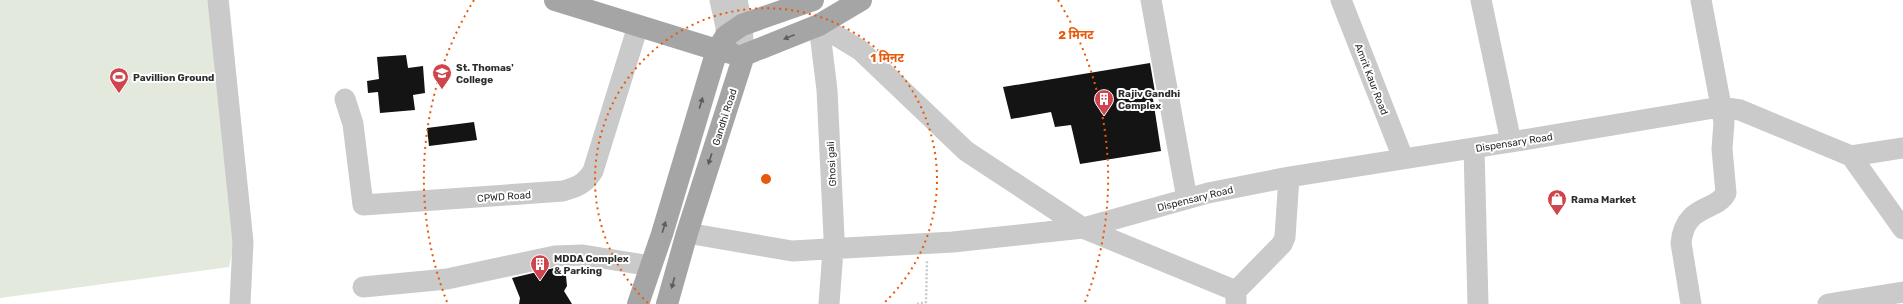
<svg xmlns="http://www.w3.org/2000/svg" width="1903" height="304" font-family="Rubik,'Noto Sans Devanagari',sans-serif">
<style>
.green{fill:#e3e9dd}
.building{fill:#141414}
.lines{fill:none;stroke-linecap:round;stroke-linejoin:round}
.path{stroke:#cacaca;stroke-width:2.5;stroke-dasharray:2 2;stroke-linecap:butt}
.minor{stroke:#cacaca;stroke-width:21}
.major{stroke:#a5a5a5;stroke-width:22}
.oneway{fill:#5d5d5d}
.ring{fill:none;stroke:#e8590c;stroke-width:2;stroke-dasharray:2 4}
.labels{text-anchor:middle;stroke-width:4;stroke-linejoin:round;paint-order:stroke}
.poi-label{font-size:10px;font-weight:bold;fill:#2d2d2d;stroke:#fff;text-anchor:start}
.street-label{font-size:10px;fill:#2d2d2d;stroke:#fff}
.centre{fill:#e8590c;stroke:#fff;stroke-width:2}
.ring-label{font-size:12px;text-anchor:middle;font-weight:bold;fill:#e8590c;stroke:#fff;stroke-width:4;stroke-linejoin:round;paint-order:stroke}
</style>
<rect width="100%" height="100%" fill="#fff"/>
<path class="green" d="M0,0H229L247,188L229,267L0,298Z"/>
<path class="building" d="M406,55L408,68L423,66L425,93L413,95L415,110L380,113L378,92L368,93L367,81L379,79L377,57Z
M1150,63L1156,98L1153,99L1161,151L1080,164L1071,125L1055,127L1051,112L1011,119L1003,87Z
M474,122L477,140L429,146L427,128Z
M554,268L566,276L567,286L564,291L572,304H519L520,298L512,278Z"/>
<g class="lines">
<path class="path" d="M917,304L926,302L927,260"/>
<path class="minor" d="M218,0L243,242L240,304
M720,0L726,27V36
M737,0L742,25L744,55
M1151,0L1187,199
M1341,0L1403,158
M1481,0L1511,142
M819,25L860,50L966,151L1083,228L1236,291V304
M819,25L827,90L834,237L829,304
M345,99L353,124L363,205L563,191C577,187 585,184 593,171L638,26
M1474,148L1478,304
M1851,156L1903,148
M687,233L792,251L953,242L1083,228L1208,193L1289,177L1511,142L1720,107L1740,110L1851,156L1903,229
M363,287L447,279L555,256L583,255L651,266
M1236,291L1282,244L1285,237L1289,177
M1691,304L1681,243C1685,203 1717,212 1726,193L1722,149L1724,122L1701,0
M1828,304L1903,292"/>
<path class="major" d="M555,0L717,50L731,53
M638,304L662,234L717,50L726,36L742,25L813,0
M667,304L687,233L744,55L819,25L861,0"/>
</g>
<defs><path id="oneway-solid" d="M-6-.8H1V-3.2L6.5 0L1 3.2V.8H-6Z"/></defs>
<g class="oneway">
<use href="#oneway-solid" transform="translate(789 37) rotate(158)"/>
<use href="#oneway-solid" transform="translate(701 103) rotate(-73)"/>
<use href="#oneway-solid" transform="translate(710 159) rotate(108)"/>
<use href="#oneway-solid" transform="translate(664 227) rotate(-73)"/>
<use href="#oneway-solid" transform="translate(673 283) rotate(105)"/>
</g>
<g class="ring">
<path d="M648 303A171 171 0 1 1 884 303"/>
<path d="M447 302A342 342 0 0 1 474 0M1058 0A342 342 0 0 1 1085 302"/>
</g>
<defs>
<symbol id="school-pin" viewBox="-11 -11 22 30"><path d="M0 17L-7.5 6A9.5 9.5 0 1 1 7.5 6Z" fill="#cf454d" stroke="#fff"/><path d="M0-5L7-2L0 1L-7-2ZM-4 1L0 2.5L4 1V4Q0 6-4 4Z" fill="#fff"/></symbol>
<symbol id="stadium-pin" viewBox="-11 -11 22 30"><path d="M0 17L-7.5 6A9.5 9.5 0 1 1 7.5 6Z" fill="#cf454d" stroke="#fff"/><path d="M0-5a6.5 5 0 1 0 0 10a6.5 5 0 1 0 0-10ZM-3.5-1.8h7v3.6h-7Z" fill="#fff"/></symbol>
<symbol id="building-pin" viewBox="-11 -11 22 30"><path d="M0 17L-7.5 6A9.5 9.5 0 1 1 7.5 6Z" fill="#cf454d" stroke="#fff"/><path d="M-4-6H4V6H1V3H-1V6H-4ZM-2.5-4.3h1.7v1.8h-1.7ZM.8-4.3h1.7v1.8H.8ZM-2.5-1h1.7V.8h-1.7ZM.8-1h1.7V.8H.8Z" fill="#fff"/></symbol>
<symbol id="shop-pin" viewBox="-11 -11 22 30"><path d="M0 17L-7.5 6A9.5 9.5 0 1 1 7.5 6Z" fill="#cf454d" stroke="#fff"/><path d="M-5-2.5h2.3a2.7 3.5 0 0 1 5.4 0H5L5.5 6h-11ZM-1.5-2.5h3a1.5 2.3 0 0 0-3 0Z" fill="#fff"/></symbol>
</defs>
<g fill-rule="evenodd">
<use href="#school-pin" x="431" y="62" width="22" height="30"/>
<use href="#stadium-pin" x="108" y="66" width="22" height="30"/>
<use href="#building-pin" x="1093" y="88" width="22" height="30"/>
<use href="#shop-pin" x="1546" y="188" width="22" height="30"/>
<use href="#building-pin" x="529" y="253" width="22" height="30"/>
</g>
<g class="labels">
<g class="poi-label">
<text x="456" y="71">St. Thomas'<tspan x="456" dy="12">College</tspan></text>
<text x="133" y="81">Pavillion Ground</text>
<text x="1118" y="97">Rajiv Gandhi<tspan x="1118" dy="12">Complex</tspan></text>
<text x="1571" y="203">Rama Market</text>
<text x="554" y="262">MDDA Complex<tspan x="554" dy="12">&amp; Parking</tspan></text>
</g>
<g class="street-label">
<text transform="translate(1372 79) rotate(69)" y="4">Amrit Kaur Road</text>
<text transform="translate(724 117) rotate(-72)" y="4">Gandhi Road</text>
<text transform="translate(1514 142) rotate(-9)" y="4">Dispensary Road</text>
<text transform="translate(831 164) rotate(-93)" y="4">Ghosi gali</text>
<text transform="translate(504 196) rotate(-4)" y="4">CPWD Road</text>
<text transform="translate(1195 198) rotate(-14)" y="4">Dispensary Road</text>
</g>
</g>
<circle cx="766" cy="179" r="6" class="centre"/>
<g class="ring-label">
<text x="1076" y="39">2 मिनट</text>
<text x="887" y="62">1 मिनट</text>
</g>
</svg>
